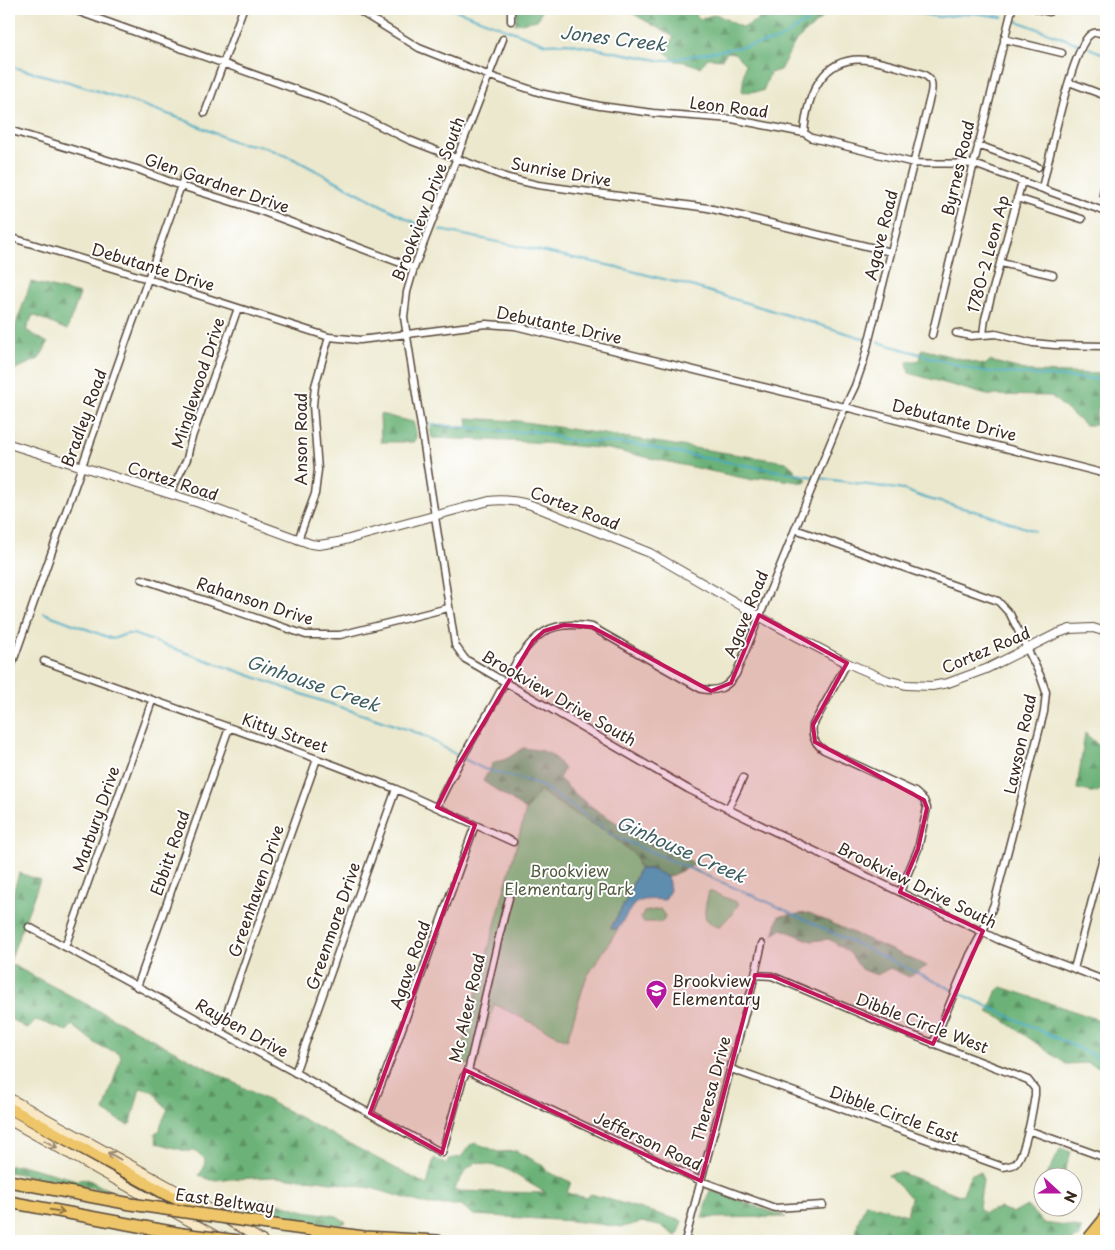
<svg xmlns="http://www.w3.org/2000/svg" width="1115" height="1250" font-family="'Playpen Sans',sans-serif">
<style>
.forest{fill:url(#forest-firs);stroke:#546e4b;fill-rule:evenodd}
.park{fill:#85d08d;stroke:#607d56}
.water{fill:#44aac4;stroke:#406a71}
.lines{fill:none;stroke-linecap:round;stroke-linejoin:round}
.stream{stroke:#44aac4;stroke-width:2}
.minor-casing{stroke:#564638;stroke-width:9}
.tertiary-casing{stroke:#564638;stroke-width:10}
.secondary-casing{stroke:#564638;stroke-width:11}
.trunk-casing{stroke:#564638;stroke-width:12}
.motorway-casing{stroke:#564638;stroke-width:14}
.minor{stroke:#fff;stroke-width:6}
.tertiary{stroke:#fff;stroke-width:8}
.secondary{stroke:#f8e8c3;stroke-width:9}
.trunk{stroke:#eec569;stroke-width:10}
.motorway{stroke:#eec569;stroke-width:11}
.motorway-bridge-casing{stroke:#564638;stroke-width:14;stroke-linecap:butt}
.motorway-bridge{stroke:#eec569;stroke-width:11}
.oneway{stroke:#9a8970}
.oneway2{stroke:#8c7040}
.marked{fill:#c2185b;fill-opacity:0.2;stroke:#c2185b;stroke-width:4;stroke-linejoin:round}
.labels{text-anchor:middle;stroke-width:4;stroke-linejoin:round;paint-order:stroke}
.street-label{font-size:16px;fill:#3b2a1e;stroke:#fff}
.park-label{font-size:16px;fill:#515c3f;stroke:#fff}
.poi-label{font-size:16px;fill:#3b2a1e;stroke:#fff;text-anchor:start}
.water-label{font-size:18px;font-style:italic;fill:#3f5d60;stroke:#fff}
</style>
<defs>
<pattern id="forest-firs" width="22" height="20" patternUnits="userSpaceOnUse" patternTransform="scale(1.25)"><rect width="22" height="20" fill="#6cb278"/><path d="M5 1l3.5 6h-7zM16 11l3.5 6h-7z" fill="#5a9162"/></pattern>
</defs>
<rect width="100%" height="100%" fill="#fff"/>
<filter id="ink" filterUnits="userSpaceOnUse"><feTurbulence type="fractalNoise" baseFrequency=".02" numOctaves="2"/><feDisplacementMap in="SourceGraphic" scale="10" xChannelSelector="R" yChannelSelector="G"/><feConvolveMatrix kernelMatrix="1 2 1 2 8 2 1 2 1" color-interpolation-filters="sRGB"/></filter>
<filter id="wash" filterUnits="userSpaceOnUse"><feTurbulence type="fractalNoise" baseFrequency=".0096" numOctaves="4" result="noise"/><feDisplacementMap in="SourceGraphic" scale="20" xChannelSelector="R" yChannelSelector="G"/><feGaussianBlur stdDeviation="1.12" result="paint"/><feColorMatrix in="noise" values="0 0 0 0 0 0 0 0 0 0 0 0 0 0 0 0 0 1.4 0 .05"/><feComposite in="paint" operator="in"/></filter>
<g filter="url(#wash)">
<rect width="100%" height="100%" fill="#ece8cd"/>
<path class="forest" d="M518,9H542L537,20L515,24Z
M625,9H691L700,19L716,14L743,28L769,13L767,9H832L795,42L780,70L770,73L763,91L742,92L745,64L734,53L727,52L722,59L708,58L700,67L685,62L676,61L664,51L674,37Z
M31,282L80,294L67,330L33,315L26,330L48,343L39,359L13,370H9V344Z
M922,349L985,365L990,361L1033,372L1106,374V407H1098L1095,425H1085L1051,396L987,395L909,373L907,362L920,360Z
M380,414L413,422L416,432V440L413,442H381Z
M467,418L518,421L786,462L794,469L795,475L806,478L807,480L805,483L764,477L752,480L608,449L532,442L432,438L430,429L432,426L466,429L468,425Z
M1085,733L1098,745L1099,749L1106,752V785L1096,793L1077,789Z
M523,748C546,751 550,750 564,769L559,778C595,818 649,839 696,864L668,877L650,869H639L635,855L604,830L579,817L540,791L526,810L483,781L494,762C509,760 510,756 523,748Z
M19,873L40,880L9,963L427,1185L434,1158L446,1164L449,1159L461,1157L470,1145L476,1143L499,1152L516,1151L541,1164L548,1172L571,1182L567,1193L586,1198L591,1194L682,1221L679,1233L676,1236L663,1227L642,1222L622,1227L572,1221L474,1215L461,1205H429L371,1188L317,1180L274,1177L211,1180L199,1175L204,1168L205,1159L196,1151H186L157,1143L155,1134L160,1130L161,1124L168,1109L163,1105L154,1092L140,1088L131,1123L127,1125L104,1111L121,1057L119,1053L99,1046L72,1025L67,1031L36,1020L28,1029L9,1018V907ZM476,1162L504,1168L546,1193L453,1191L466,1170Z
M809,913L927,966L909,977L890,968L877,975L861,969L850,953L829,939L811,941L782,929L773,935L779,916Z
M1002,987L1106,1022V1040L1099,1067L1088,1063L1066,1064L1002,1019L988,1012L996,992Z
M1061,1148L1071,1152L1063,1177H1046Z
M21,1165L77,1180L87,1179L110,1191L9,1172V1166Z
M899,1172L962,1196L971,1174L980,1172L983,1180L979,1207L983,1213L1000,1208L1014,1213L1027,1206L1043,1223L1082,1228L1079,1237L1071,1241H929L922,1239L856,1237L858,1222L866,1203L907,1215L911,1198L888,1175Z
M710,1190L786,1217L702,1218Z
M268,1200L305,1211L337,1216L346,1222L340,1225L246,1215L248,1201Z"/>
<path class="park" d="M540,791L579,817L604,830L635,855L639,869L625,902L610,929H618L586,978L567,1040L494,1004L476,1067L458,1061L526,810Z
M709,891L739,903L732,914L719,927C698,923 706,907 709,891Z
M660,909L665,916L662,922H643L641,918L644,912Z"/>
<path class="water" d="M639,869H650L668,877L670,890L665,900C631,898 636,902 618,929H610L625,902Z"/>
<g class="lines">
<path class="stream" d="M453,9L546,44L567,43L663,61L779,40L825,9
M893,9L939,17L973,13L1002,17
M1014,20L1079,44
M1089,48L1106,55
M9,66L69,82L142,105L182,119L235,142L265,147L296,160L415,223L424,225
M440,230L612,266L691,286L866,339
M878,342L978,371L1106,380
M429,424L513,432L534,431L568,440L634,444L716,460L814,477
M819,478L904,490L925,498L985,514L1034,531
M44,613L113,639L126,634H133L316,699L412,731L426,737L460,757
M464,759L484,769L532,782L545,788L600,825L614,836L770,903L953,990
M957,992L1093,1055L1106,1063"/>
</g>
</g>
<g filter="url(#ink)">
<g class="lines">
<defs>
<path id="minor" d="M71,9L331,102L409,140L508,178L538,185L708,208L891,252
M356,9L419,48L490,76L544,94L600,106L653,113L732,119L804,133L812,138L914,163C934,164 954,163 974,164L1106,212
M511,9V21
M1037,9L1049,12
M503,39L414,268L407,292L404,317L455,645L465,659L479,667L688,789L744,817L999,940L1106,981
M1004,39L1062,53
M1069,82L1106,96
M205,113L243,9
M9,130L137,169L181,186L258,210L414,268
M978,145L1038,167
M1042,188C1049,161 1072,46 1091,34C1096,31 1102,33 1106,35
M1103,194L1106,178
M1017,198L1082,219
M9,237L148,279L329,337L360,340L486,324L515,326L845,407L1106,474
M1001,263L1053,275
M956,333L971,336L996,334L1033,343L1054,345L1103,346L1106,344
M983,334L985,319L1022,181
M932,335C958,226 985,117 1012,9
M170,494L187,459L191,440L238,308
M795,529L998,601L1010,614L1040,675L1046,692L1044,712L994,904L983,931L970,955L933,1044
M298,540L315,494L318,470L313,405L315,386L329,337
M142,579L306,635H340L448,608
M44,661L334,765L396,789L513,842
M847,663L813,725C811,737 815,744 824,750L915,792L924,800L927,808L918,849L900,892
M9,673L185,174
M437,807C453,771 474,737 494,703C507,680 520,647 544,632C558,623 576,624 592,627L701,689C718,692 727,688 736,674L845,407L855,386L864,360L931,93C933,82 931,77 920,73C903,69 885,62 867,60C822,55 807,95 804,133
M728,809L743,778
M29,927L442,1153L463,1078L468,1071C482,1014 493,956 509,898
M65,947L152,701
M1074,969L1102,862L1106,852
M137,987L229,728
M220,1032L317,759
M731,1069L1003,1167C1007,1166 1011,1166 1015,1164C1025,1156 1033,1108 1035,1095V1089L1028,1080L894,1028L772,976L755,975
M468,1071L701,1181L775,1208L823,1205
M295,1073L396,789
M370,1113L394,1051L475,825
M1028,1130L1106,1158
M685,1241L751,991L762,944"/>
<path id="tertiary" d="M9,444L199,503L311,544L319,545L338,542L489,501C504,499 517,501 531,505L650,553L773,624L847,663L887,680L906,685L932,686L948,683L986,669L1056,634L1070,629L1093,628L1106,632"/>
<path id="secondary" d="M9,1098L199,1203L263,1241
M9,1120L216,1236"/>
<path id="trunk" d="M1098,1241L1106,1211"/>
<path id="motorway" d="M9,1108L168,1195L180,1200L199,1203
M9,1181L131,1204
M9,1202L182,1234
M281,1226L364,1237L438,1241
M1087,1241L1104,1220"/>
</defs>
<use href="#minor" class="minor-casing"/>
<use href="#tertiary" class="tertiary-casing"/>
<use href="#secondary" class="secondary-casing"/>
<use href="#trunk" class="trunk-casing"/>
<use href="#motorway" class="motorway-casing"/>
<use href="#minor" class="minor"/>
<use href="#tertiary" class="tertiary"/>
<use href="#secondary" class="secondary"/>
<use href="#trunk" class="trunk"/>
<use href="#motorway" class="motorway"/>
<defs>
<path id="motorway-bridge" d="M131,1204L281,1226
M182,1234L239,1241"/>
</defs>
<use href="#motorway-bridge" class="motorway-bridge-casing"/>
<use href="#motorway-bridge" class="motorway-bridge"/>
</g>
<defs><path id="oneway-shaft" d="M-6 0H5M1.5-3L5.5 0L1.5 3" fill="none" stroke-width="1.6" stroke-linecap="round" stroke-linejoin="round" transform="scale(1.25)"/></defs>
<g class="oneway">
<use href="#oneway-shaft" transform="translate(51 1144) rotate(29)"/>
<use href="#oneway-shaft" transform="translate(114 1156) rotate(-151)"/>
</g>
<use class="oneway2" href="#oneway-shaft" transform="translate(57 1211) rotate(10)"/>
</g>
<path class="marked" d="M759,615L847,663L813,725L815,742L924,800L927,808L918,849L900,892L983,931L933,1044L772,976L755,975L701,1181L465,1070L442,1153L370,1113L475,825L437,807L456,769L533,641L544,631L564,625L592,627L711,691L731,683Z"/>
<defs>
<symbol id="school-pin" viewBox="-11 -11 22 30"><path d="M0 17L-7.5 6A9.5 9.5 0 1 1 7.5 6Z" fill="#b5179e" stroke="#fff"/><path d="M0-5L7-2L0 1L-7-2ZM-4 1L0 2.5L4 1V4Q0 6-4 4Z" fill="#fff"/></symbol>
</defs>
<g fill-rule="evenodd">
<use href="#school-pin" x="644" y="978" width="25" height="34"/>
</g>
<g class="labels">
<g class="street-label">
<text transform="translate(729 107) rotate(7)" y="6">Leon Road</text>
<text transform="translate(958 168) rotate(-77)" y="6">Byrnes Road</text>
<text transform="translate(561 172) rotate(10)" y="6">Sunrise Drive</text>
<text transform="translate(217 183) rotate(19)" y="6">Glen Gardner Drive</text>
<text transform="translate(428 199) rotate(-69)" y="6">Brookview Drive South</text>
<text transform="translate(881 235) rotate(-76)" y="6">Agave Road</text>
<text transform="translate(988 254) rotate(-75)" y="6">1780-2 Leon Ap</text>
<text transform="translate(153 267) rotate(17)" y="6">Debutante Drive</text>
<text transform="translate(559 325) rotate(12)" y="6">Debutante Drive</text>
<text transform="translate(198 383) rotate(-72)" y="6">Minglewood Drive</text>
<text transform="translate(84 418) rotate(-70)" y="6">Bradley Road</text>
<text transform="translate(954 420) rotate(14)" y="6">Debutante Drive</text>
<text transform="translate(301 439) rotate(-90)" y="6">Anson Road</text>
<text transform="translate(173 481) rotate(18)" y="6">Cortez Road</text>
<text transform="translate(575 508) rotate(21)" y="6">Cortez Road</text>
<text transform="translate(255 601) rotate(18)" y="6">Rahanson Drive</text>
<text transform="translate(746 614) rotate(-68)" y="6">Agave Road</text>
<text transform="translate(986 650) rotate(-23)" y="6">Cortez Road</text>
<text transform="translate(559 698) rotate(30)" y="6">Brookview Drive South</text>
<text transform="translate(285 733) rotate(19)" y="6">Kitty Street</text>
<text transform="translate(1020 744) rotate(-78)" y="6">Lawson Road</text>
<text transform="translate(96 819) rotate(-71)" y="6">Marbury Drive</text>
<text transform="translate(170 853) rotate(-71)" y="6">Ebbitt Road</text>
<text transform="translate(917 885) rotate(26)" y="6">Brookview Drive South</text>
<text transform="translate(256 891) rotate(-71)" y="6">Greenhaven Drive</text>
<text transform="translate(333 926) rotate(-71)" y="6">Greenmore Drive</text>
<text transform="translate(410 965) rotate(-71)" y="6">Agave Road</text>
<text transform="translate(467 1008) rotate(-77)" y="6">Mc Aleer Road</text>
<text transform="translate(922 1023) rotate(21)" y="6">Dibble Circle West</text>
<text transform="translate(242 1028) rotate(29)" y="6">Rayben Drive</text>
<text transform="translate(711 1089) rotate(-75)" y="6">Theresa Drive</text>
<text transform="translate(894 1114) rotate(20)" y="6">Dibble Circle East</text>
<text transform="translate(648 1141) rotate(25)" y="6">Jefferson Road</text>
<text transform="translate(225 1201) rotate(8)" y="6">East Beltway</text>
</g>
<g class="park-label">
<text x="569" y="877">Brookview<tspan x="569" dy="18">Elementary Park</tspan></text>
</g>
<g class="poi-label">
<text x="672" y="987">Brookview<tspan x="672" dy="18">Elementary</tspan></text>
</g>
<g class="water-label">
<text transform="translate(613 39) rotate(7)" y="6">Jones Creek</text>
<text transform="translate(313 684) rotate(19)" y="6">Ginhouse Creek</text>
<text transform="translate(681 850) rotate(24)" y="6">Ginhouse Creek</text>
</g>
</g>
<rect width="1115" height="1250" fill="none" stroke="#fff" stroke-width="30"/>
<g transform="translate(1058 1192) rotate(111)"><circle r="24" fill="#ffffff" stroke="#b1aaa5"/>
<path d="M0-4L9 19L0 12L-9 19Z" fill="#b5179e"/>
<text y="-8" font-size="14" font-weight="bold" text-anchor="middle" fill="#3b2a1e">N</text>
</g>
</svg>
